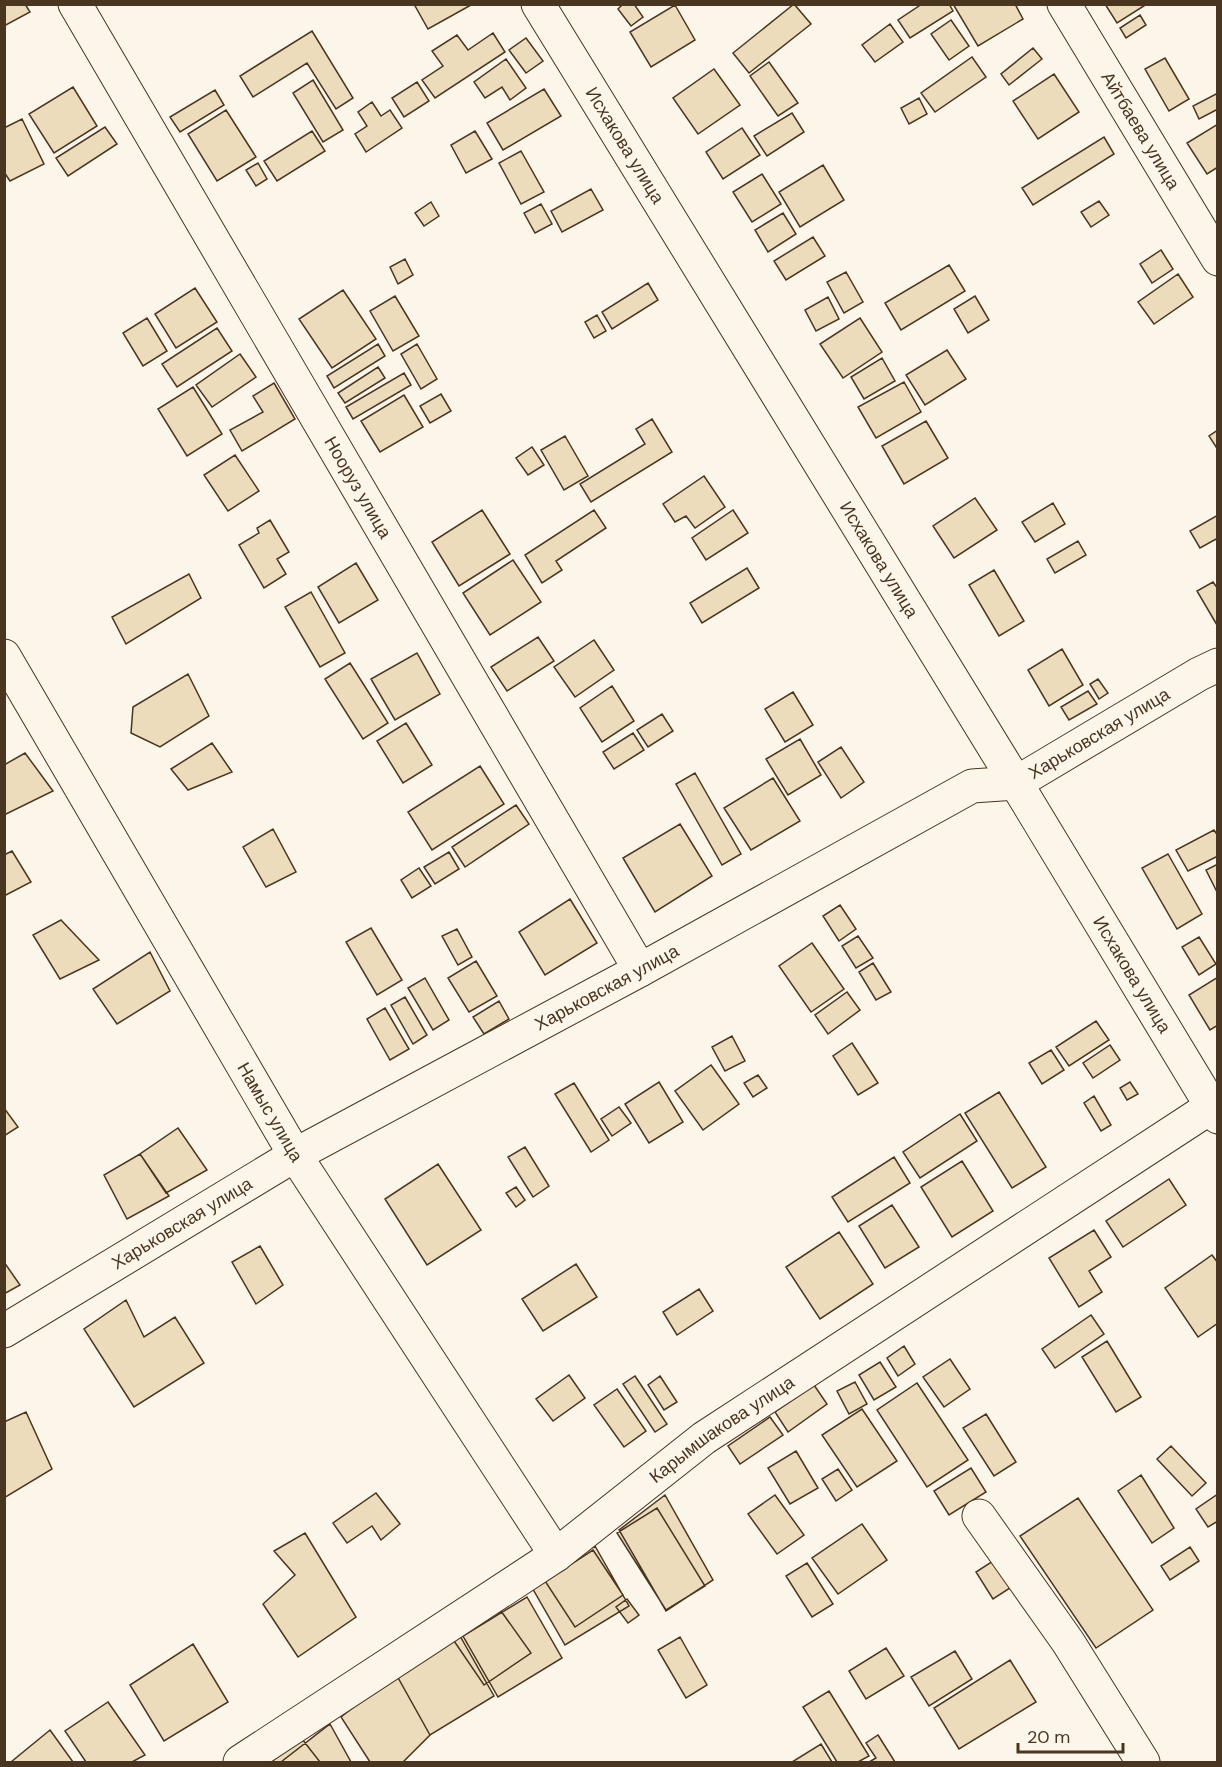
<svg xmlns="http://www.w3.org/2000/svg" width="1222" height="1767" font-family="'DM Sans',sans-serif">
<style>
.building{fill:#ecdcbc;stroke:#4a3520;stroke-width:1.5}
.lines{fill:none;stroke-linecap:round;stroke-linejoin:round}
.minor-casing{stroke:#4a3520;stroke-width:35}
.minor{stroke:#fbf6e9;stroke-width:33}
.labels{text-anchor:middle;stroke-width:4.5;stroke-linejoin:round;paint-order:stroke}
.street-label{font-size:18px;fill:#4a3520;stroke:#fbf6e9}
</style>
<rect width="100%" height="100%" fill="#fbf6e9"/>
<path class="building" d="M4,4H25L30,12L4,26Z
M414,4H471V5L428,29Z
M623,4H634L643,17L631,26L618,9Z
M794,4L811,24L749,73L733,53Z
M922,4H949L953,11L910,38L898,20Z
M953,4H1015L1023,19L978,46Z
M1105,4H1147L1117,23Z
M675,5L695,40L651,67L630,32Z
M1140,15L1146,25L1126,38L1120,28Z
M951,20L969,46L949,60L931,34Z
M890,24L903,42L875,62L862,45Z
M312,31L353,98L336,109L307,63L253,97L240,76Z
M493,33L505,52L435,98L422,80L443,66L432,51L457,35L468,50Z
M526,38L543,61L526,73L509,50Z
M1033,48L1042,59L1009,85L1001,74Z
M972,57L986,77L935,112L921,93Z
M1165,58L1189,99L1169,111L1145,69Z
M506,59L526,88L510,100L502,87L485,98L474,82Z
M769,62L798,103L778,116L750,76Z
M714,69L740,105L698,134L673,98Z
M1054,74L1079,112L1038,139L1013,101Z
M313,80L343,130L323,142L293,93Z
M417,82L429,101L404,117L392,98Z
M73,87L97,126L54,153L29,114Z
M544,89L561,116L503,150L487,123Z
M215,90L224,105L180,132L170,117Z
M1218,93V109L1199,119L1193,106Z
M919,98L927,114L909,124L901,108Z
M372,102L381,116L390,110L402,128L366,152L355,134L367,126L358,112Z
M226,110L256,157L217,181L188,134Z
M792,113L804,132L767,156L754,136Z
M22,119L44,164L10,181L4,172V128Z
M1218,124V167L1207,174L1187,143Z
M105,127L117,144L68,176L56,158Z
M742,128L760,155L723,179L706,152Z
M312,131L325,151L277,181L264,161Z
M475,131L492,159L466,173L451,145Z
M1104,137L1114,154L1033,205L1022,188Z
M521,151L544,192L521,204L499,163Z
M258,163L267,179L256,186L246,170Z
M823,165L844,200L800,227L779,192Z
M762,174L781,204L752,222L733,192Z
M591,189L603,210L562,232L551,211Z
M1099,201L1109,215L1091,227L1081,212Z
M431,202L439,216L424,226L415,213Z
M541,204L552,224L535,233L524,213Z
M783,213L796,234L768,252L755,230Z
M813,237L825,256L786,280L774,261Z
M1161,250L1173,269L1152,283L1140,264Z
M405,259L413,275L398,284L390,267Z
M949,265L965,291L901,330L885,303Z
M846,272L863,302L844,313L827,282Z
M1178,274L1193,297L1154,324L1138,302Z
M648,283L658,300L612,329L602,312Z
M195,288L217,322L176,348L155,314Z
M343,290L376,339L332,368L299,319Z
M395,296L419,336L393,351L370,311Z
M975,296L989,320L968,333L954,309Z
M828,297L839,319L816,331L805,310Z
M597,315L606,331L594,338L585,322Z
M147,318L167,351L143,366L123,333Z
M860,318L882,352L843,378L820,344Z
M217,328L232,351L177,387L162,364Z
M378,344L385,356L334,388L327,376Z
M417,344L437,379L421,389L401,354Z
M947,350L966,379L925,405L906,375Z
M240,354L256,377L212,407L196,385Z
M882,358L895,381L864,399L851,377Z
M378,367L385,378L345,403L338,393Z
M404,373L411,385L353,419L346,407Z
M904,382L921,412L876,438L858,407Z
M274,383L295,419L242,451L230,430L263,412L253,396Z
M193,387L222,434L187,456L158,409Z
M441,394L451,411L430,423L420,406Z
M404,395L423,427L380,452L361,421Z
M652,419L672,452L591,502L580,484L645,444L636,429Z
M926,421L948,458L904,484L882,446Z
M1218,430V450L1209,436Z
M565,436L588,476L564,490L541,450Z
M532,447L544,465L528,475L516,458Z
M235,455L259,491L228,511L204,475Z
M704,476L725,507L695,528L686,516L675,522L663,504Z
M975,498L997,530L954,558L933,526Z
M1053,503L1065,524L1035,542L1022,522Z
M482,510L510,554L459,586L432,542Z
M594,510L606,528L556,561L562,570L542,583L525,555Z
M733,510L748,533L706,560L692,538Z
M1218,515V538L1200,548L1190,531Z
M270,520L289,552L277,559L286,574L264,588L239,545L259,533L257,528Z
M1078,541L1086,555L1055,573L1047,559Z
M513,560L541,602L490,635L463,593Z
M356,563L378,600L339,623L318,587Z
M747,568L759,588L702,623L690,603Z
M994,570L1024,621L999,636L969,585Z
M189,574L201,598L126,644L112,617Z
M1213,582L1218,589L1217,625L1197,591Z
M311,592L345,653L320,667L285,607Z
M538,637L554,661L507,691L491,667Z
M594,640L614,670L575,697L554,667Z
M1062,649L1083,685L1049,706L1028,670Z
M417,653L440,694L395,720L371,679Z
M350,663L388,723L363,739L325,679Z
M188,674L209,716L160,747L131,733L133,707Z
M1098,679L1108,693L1099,699L1090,684Z
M612,686L634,721L602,742L580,708Z
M1088,691L1097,704L1069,720L1061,707Z
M793,692L813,725L785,742L765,709Z
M662,714L673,731L648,747L637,730Z
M406,723L432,765L403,783L377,741Z
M633,733L644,750L614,769L603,752Z
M800,739L821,775L788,795L766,759Z
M212,743L232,772L188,790L171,769Z
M841,747L864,782L841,798L818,762Z
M25,753L53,791L4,815V765Z
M480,766L504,804L432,850L408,812Z
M695,773L741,854L722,865L676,784Z
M773,778L800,821L751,850L724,808Z
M516,805L529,824L465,867L452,847Z
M680,824L712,876L655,912L623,858Z
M273,829L296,872L266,887L243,847Z
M1214,830L1218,836V856L1188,871L1176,850Z
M12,851L31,882L4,896V855Z
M449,852L459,869L435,884L424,867Z
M1168,854L1202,914L1177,929L1142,868Z
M1218,864V891L1217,892L1206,870Z
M419,868L431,886L412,898L401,880Z
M570,899L597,943L545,975L519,932Z
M840,905L856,929L839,941L823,916Z
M61,920L99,960L60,979L33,935Z
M371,928L402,980L377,995L346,942Z
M457,929L472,957L458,965L442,936Z
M858,936L873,958L856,968L842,946Z
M1199,937L1216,964L1199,975L1182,947Z
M812,943L844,989L811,1012L779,966Z
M150,952L170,991L117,1024L93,989Z
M476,961L497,996L469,1012L448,978Z
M873,963L891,992L876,1000L859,972Z
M1218,977V1025L1210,1030L1189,995Z
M425,978L449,1020L433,1030L408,988Z
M847,992L860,1010L828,1034L815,1015Z
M405,997L427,1035L413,1044L391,1005Z
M499,1001L509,1019L484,1034L473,1017Z
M385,1008L409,1049L390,1060L367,1019Z
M1096,1021L1109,1040L1069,1066L1056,1047Z
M732,1036L745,1061L725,1071L712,1047Z
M852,1043L878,1083L858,1095L833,1056Z
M1110,1045L1120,1060L1093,1078L1083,1063Z
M1051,1050L1064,1070L1042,1084L1029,1063Z
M711,1065L739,1104L703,1130L675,1091Z
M758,1075L767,1088L753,1097L744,1083Z
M659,1082L683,1122L649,1143L625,1104Z
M1130,1082L1138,1094L1127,1100L1120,1088Z
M574,1083L609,1140L591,1152L555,1094Z
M999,1092L1046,1167L1012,1188L965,1113Z
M1094,1096L1111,1125L1101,1131L1084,1103Z
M619,1107L631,1123L612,1136L601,1119Z
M4,1108L18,1127L4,1136Z
M960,1114L977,1141L920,1178L903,1152Z
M178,1128L207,1170L166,1193L140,1154Z
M525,1147L549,1186L533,1197L508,1157Z
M140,1154L169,1196L127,1219L104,1175Z
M894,1157L910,1183L848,1222L832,1197Z
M962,1161L993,1211L952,1237L921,1187Z
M438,1164L481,1230L427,1265L385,1199Z
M1169,1179L1186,1205L1123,1247L1106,1221Z
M516,1187L525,1200L516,1207L506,1193Z
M892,1205L919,1247L885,1268L859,1226Z
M1094,1230L1111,1257L1089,1271L1102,1292L1079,1307L1049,1258Z
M839,1232L873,1284L820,1319L786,1267Z
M260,1246L283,1285L256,1304L232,1262Z
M1212,1255L1218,1263V1323L1198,1337L1165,1288Z
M4,1262L20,1285L4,1294Z
M576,1264L597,1297L543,1331L522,1299Z
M699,1289L713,1311L677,1335L663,1312Z
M126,1300L144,1337L175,1317L204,1363L134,1407L84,1329Z
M1091,1315L1104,1334L1055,1368L1042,1349Z
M1107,1341L1141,1397L1116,1412L1082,1357Z
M904,1346L915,1364L898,1376L887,1358Z
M950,1359L970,1389L944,1407L923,1377Z
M880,1362L896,1387L874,1400L859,1375Z
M569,1375L585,1398L553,1421L536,1399Z
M635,1376L667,1424L655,1432L623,1384Z
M660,1376L677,1402L664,1410L648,1385Z
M855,1382L867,1404L849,1414L837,1391Z
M917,1383L968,1460L927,1487L877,1410Z
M814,1385L827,1404L788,1432L775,1412Z
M617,1389L646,1431L624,1447L594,1405Z
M862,1409L897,1461L857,1487L822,1435Z
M26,1412L52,1469L4,1498V1422Z
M986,1414L1016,1462L994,1476L963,1428Z
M770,1417L783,1435L740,1464L728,1446Z
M1171,1446L1206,1483L1192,1496L1157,1459Z
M796,1451L818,1488L790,1504L768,1468Z
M971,1468L986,1492L949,1515L934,1491Z
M838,1469L852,1490L836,1501L822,1479Z
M1141,1475L1174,1528L1152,1543L1118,1491Z
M376,1493L400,1524L381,1540L372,1526L347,1543L333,1523Z
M1218,1494V1521L1208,1527L1196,1509Z
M665,1495L713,1580L666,1611L619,1530Z
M775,1495L804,1535L777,1554L748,1514Z
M1078,1498L1153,1610L1096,1648L1020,1536Z
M657,1508L705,1586L666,1610L617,1533Z
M862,1524L887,1560L838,1594L812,1558Z
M305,1533L356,1617L298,1657L263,1604L295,1575L274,1551Z
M595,1546L629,1606L565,1645L530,1584Z
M1190,1547L1199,1561L1170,1580L1161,1566Z
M593,1550L623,1595L575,1627L545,1581Z
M993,1561L1010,1588L993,1599L976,1572Z
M807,1563L833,1604L812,1617L786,1576Z
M527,1597L562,1658L498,1697L463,1636Z
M627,1599L639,1615L628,1623L616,1607Z
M501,1611L531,1653L484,1685L452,1638Z
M460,1636L494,1696L430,1735L396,1674Z
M680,1637L707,1685L686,1698L658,1650Z
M193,1644L228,1702L164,1741L130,1685Z
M886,1648L904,1676L866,1699L849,1671Z
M955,1651L972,1679L929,1706L911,1677Z
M1010,1660L1036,1702L959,1749L934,1708Z
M396,1674L430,1735L403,1762H370L341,1717Z
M829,1691L869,1756L858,1762H837L803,1707Z
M108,1702L145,1755L132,1762H86L65,1731Z
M330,1724L351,1762H281Z
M50,1730L73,1762H11Z
M878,1735L895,1762H869L876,1758L866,1743Z
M302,1739L320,1762H271Z
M821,1744L832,1762H792Z"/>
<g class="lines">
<defs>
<g id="minor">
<path id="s1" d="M75,4L640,970"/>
<path id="s2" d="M538,4L1016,783L1218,1117"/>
<path id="s3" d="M1064,4L1218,259"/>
<path id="s4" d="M4,656L295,1155L556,1555"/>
<path id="s5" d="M4,1331L295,1155L640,970L972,786L1016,783L1199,674L1218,665"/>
<path d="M979,1516L1068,1642L1143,1762"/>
<path id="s6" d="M240,1762L556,1555L704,1438L1211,1107"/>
</g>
</defs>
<use href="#minor" class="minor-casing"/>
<use href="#minor" class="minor"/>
</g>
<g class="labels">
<g class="street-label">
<text dy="6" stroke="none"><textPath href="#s3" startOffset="148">Айтбаева улица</textPath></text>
<text dy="6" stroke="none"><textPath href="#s2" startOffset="166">Исхакова улица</textPath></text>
<text dy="6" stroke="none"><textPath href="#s1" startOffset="560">Нооруз улица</textPath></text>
<text dy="6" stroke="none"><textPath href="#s2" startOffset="652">Исхакова улица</textPath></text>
<text dy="6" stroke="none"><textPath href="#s5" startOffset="1252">Харьковская улица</textPath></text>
<text dy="6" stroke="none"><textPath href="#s2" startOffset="1138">Исхакова улица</textPath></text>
<text dy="6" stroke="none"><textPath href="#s5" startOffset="694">Харьковская улица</textPath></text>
<text dy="6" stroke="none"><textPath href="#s4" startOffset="528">Намыс улица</textPath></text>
<text dy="6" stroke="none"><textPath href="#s5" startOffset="208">Харьковская улица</textPath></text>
<text dy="6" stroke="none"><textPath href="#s6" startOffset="586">Карымшакова улица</textPath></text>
</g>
</g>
<rect width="1222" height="1767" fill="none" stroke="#4a3520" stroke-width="12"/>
<path d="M1018 1743v9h105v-9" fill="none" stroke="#4a3520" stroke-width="3"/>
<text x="1027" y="1743" font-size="18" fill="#4a3520" stroke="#fbf6e9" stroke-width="4.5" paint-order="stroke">20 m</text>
</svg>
